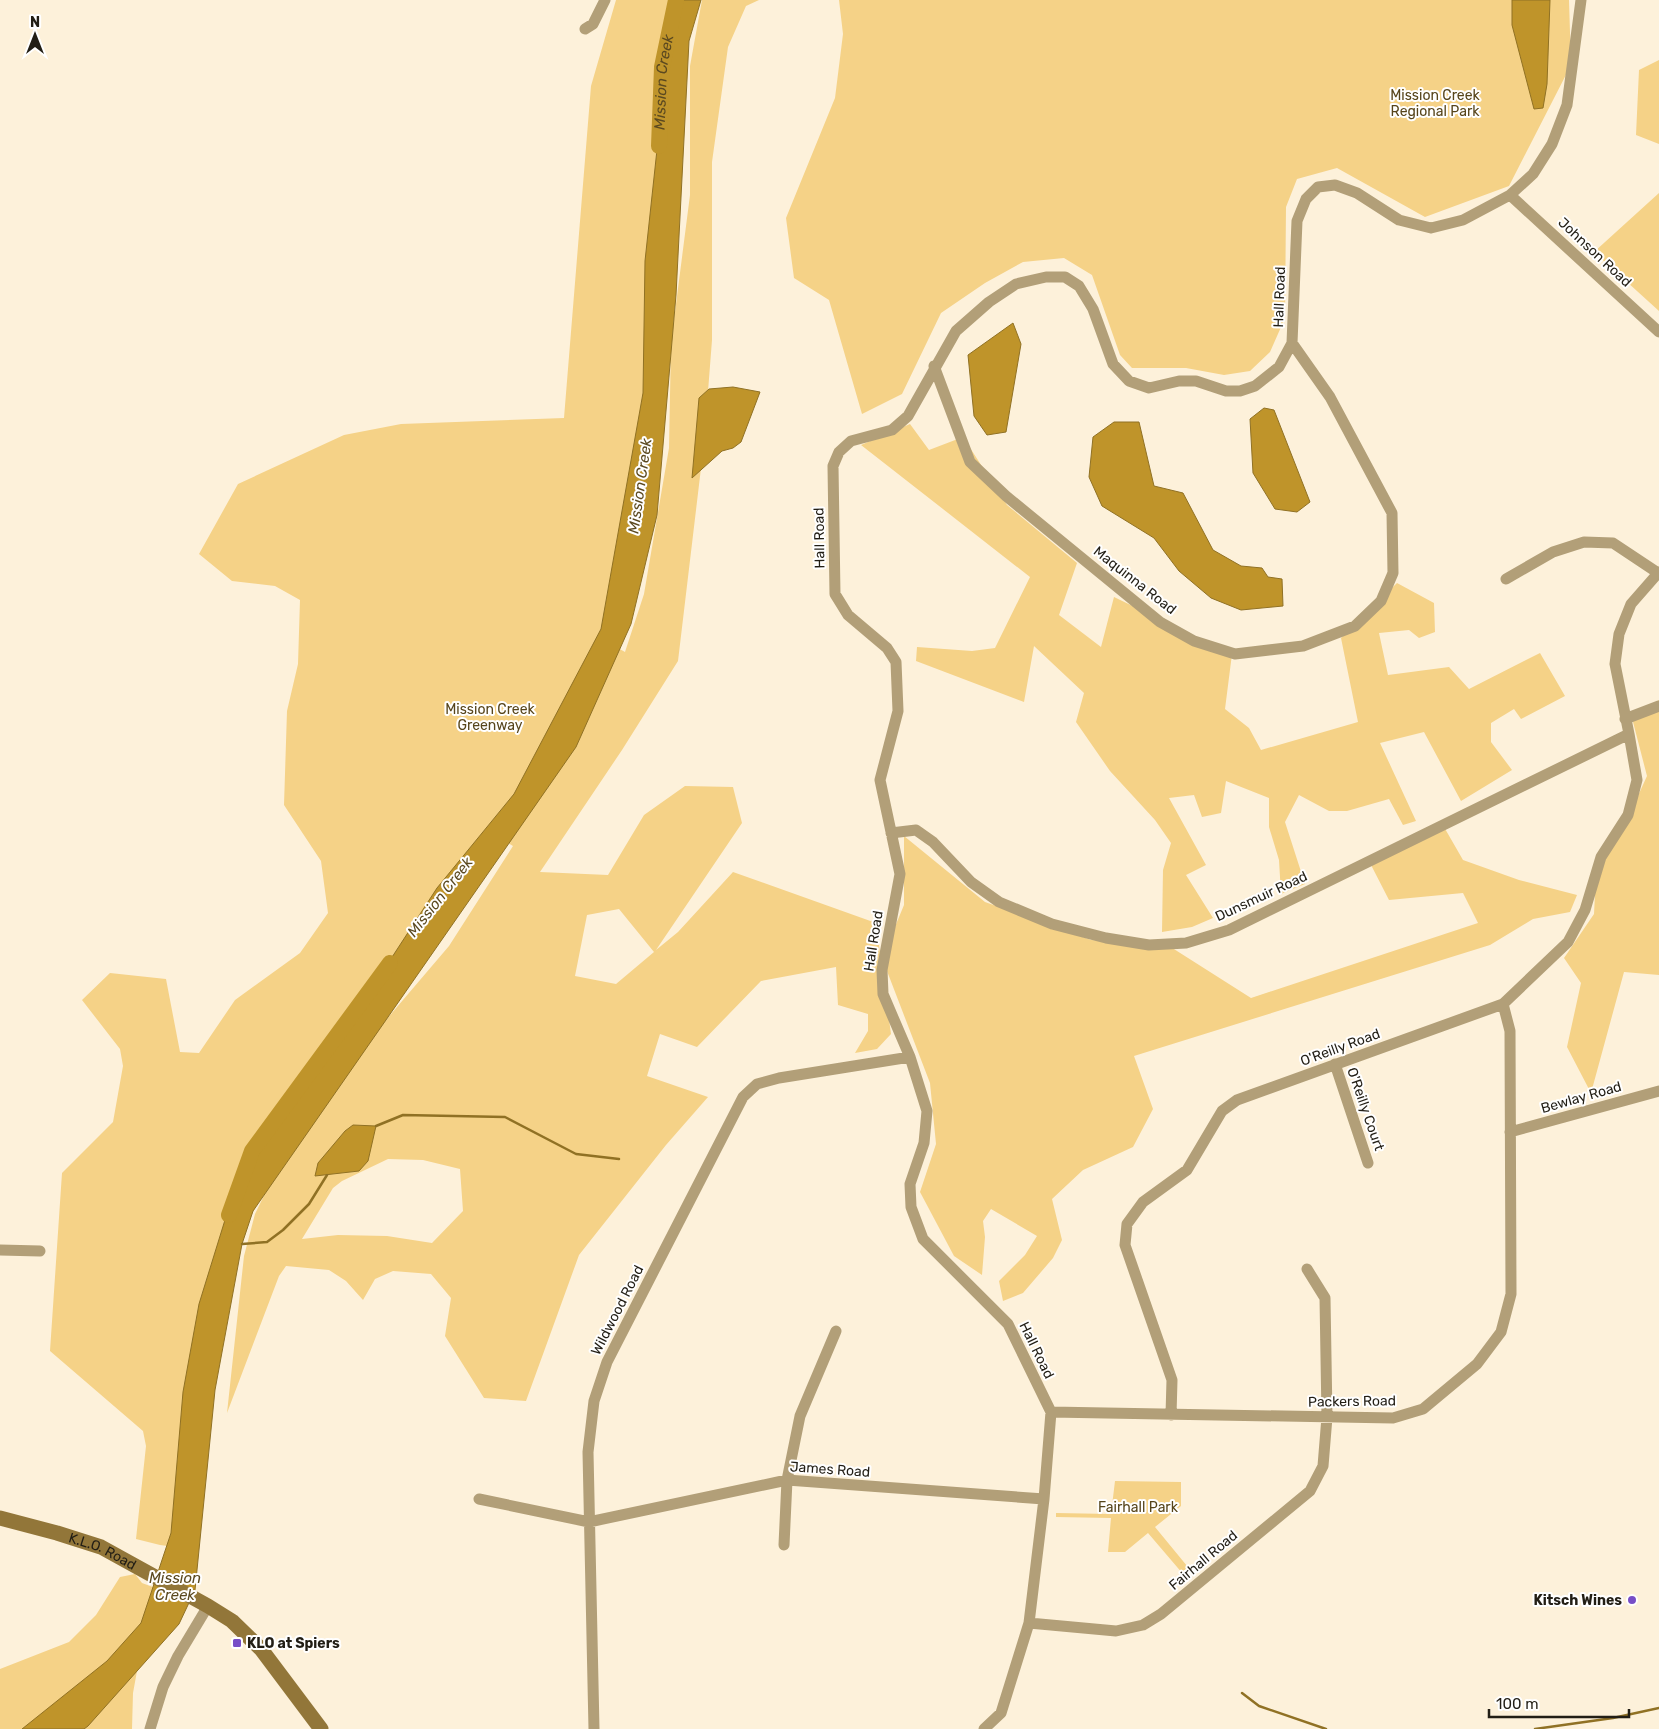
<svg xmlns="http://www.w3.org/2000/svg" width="1659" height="1729" font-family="Rubik,sans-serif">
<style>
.green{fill:#f5d287;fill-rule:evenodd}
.water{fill:#bf942a;stroke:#907124}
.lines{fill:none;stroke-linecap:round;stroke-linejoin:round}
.stream{stroke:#907124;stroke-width:2.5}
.river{stroke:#bf942a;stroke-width:16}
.street{stroke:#b29f78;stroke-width:11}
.secondary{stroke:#927639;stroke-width:15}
.poi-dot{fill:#774ec7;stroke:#fff;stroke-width:2}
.labels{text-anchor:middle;stroke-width:4;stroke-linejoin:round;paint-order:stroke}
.park-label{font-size:14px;fill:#57451b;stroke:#fff}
.street-label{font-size:14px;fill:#221e15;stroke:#fff}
.poi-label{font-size:14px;font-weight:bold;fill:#221e15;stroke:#fff;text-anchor:end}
.water-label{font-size:15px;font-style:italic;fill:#5b4920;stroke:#fff}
</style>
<rect width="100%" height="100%" fill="#fdf1da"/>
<path class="green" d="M616,0H696L687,49L616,647L625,652L644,594L669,448L671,343L690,195V66L702,0H759L746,6L728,47L712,162V340L704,443L678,661L622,750L540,872L608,875L644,815L685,786L733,787L742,823L656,950L678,932L733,872L876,923L891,1034L877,1049L855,1053L868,1031V1014L838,1005L836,967L761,981L697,1047L660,1034L647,1076L708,1097L666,1145L579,1255L526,1401L484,1398L445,1336L451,1298L431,1274L393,1271L375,1279L363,1300L346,1281L329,1270L286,1266L279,1276L227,1413L244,1256L255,1214L275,1173L345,1068L449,946L513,846L505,841L294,1131L234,1250L205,1459L199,1550L160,1545L136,1539L146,1446L143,1431L50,1351L62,1173L113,1122L123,1066L120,1049L82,1000L110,973L166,979L180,1052L199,1053L235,1000L300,953L328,913L321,861L284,805L287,711L298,664L300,600L275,586L232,581L199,554L238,484L344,435L401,424L564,418L591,86ZM619,909L654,952L616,984L575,976L587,915ZM388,1159L423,1160L460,1169L463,1211L432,1243L387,1236L338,1235L302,1239L333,1188L342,1181Z
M839,0H1569L1571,65L1509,186L1425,217L1337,168L1297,179L1286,207L1285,318L1270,352L1250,371L1224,375L1186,368H1132L1120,355L1092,275L1064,258L1023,262L985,283L941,313L902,394L862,414L829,300L794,278L786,218L835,98L843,34Z
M1659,60V144L1636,135L1639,70Z
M1659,193V311L1594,252Z
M910,424L929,450L963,437L1007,505L1077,563L1059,615L1101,647L1114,597L1232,654L1225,709L1249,728L1261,750L1358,722L1341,638L1397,583L1434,603L1435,632L1419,638L1409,630L1379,633L1388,675L1449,667L1469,689L1540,653L1565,696L1521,719L1514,709L1491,723V742L1512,770L1461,801L1424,732L1380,743L1416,821L1403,825L1389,799L1347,811H1329L1299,795L1285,822L1305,884L1281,894L1279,860L1269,827V798L1226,781L1221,813L1202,817L1194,795L1169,798L1206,865L1186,875L1213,918L1192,927L1162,932L1163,870L1171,843L1155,820L1110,771L1076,722L1084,693L1034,646L1024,702L916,661L917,647L972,651L995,648L1030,577L861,445Z
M1659,700V975L1624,972L1591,1093L1567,1047L1581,983L1564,958L1594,914L1596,874L1621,833L1647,776L1632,718Z
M1444,827L1463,860L1519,880L1577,895L1570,912L1533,919L1490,945L1134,1056L1153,1109L1133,1147L1083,1170L1052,1199L1062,1240L1053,1258L1023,1293L1003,1301L999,1281L1025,1255L1037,1236L991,1209L983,1221L985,1237L982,1275L954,1256L920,1192L936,1144L930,1083L882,958L904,905V836L985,902L1091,940L1166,944L1251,998L1478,923L1463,893L1389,900L1370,863Z
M1115,1481L1181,1482V1506L1155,1527L1192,1572L1183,1574L1148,1533L1125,1552H1108L1111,1518L1056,1517V1513L1111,1514Z
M135,1574L142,1583L174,1595L137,1671L133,1693L132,1729H0V1669L69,1642L96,1615L120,1577Z"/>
<path class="water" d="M680,0H701L689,41L676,295L657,515L631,624L576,747L253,1211L242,1244L215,1390L195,1590L179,1624L88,1726L84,1729H22L107,1661L141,1623L171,1533L183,1392L199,1304L229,1207L280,1116L344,1031L437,888L514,794L601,629L643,393L645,261L663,94Z
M1512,0H1550L1547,84L1543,108L1534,109L1512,25Z
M1013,323L1021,344L1006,432L987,435L974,416L968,355Z
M733,387L760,392L741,442L733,448L722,451L692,478L699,398L709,389Z
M1264,408L1274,410L1310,502L1297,512L1275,509L1253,473L1250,419Z
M1114,422H1139L1154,486L1183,493L1213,550L1241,566L1262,568L1268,577L1282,579L1283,606L1241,610L1211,598L1179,571L1154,538L1102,506L1089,477L1093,437Z
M353,1125L376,1126L368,1161L359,1171L315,1176L318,1163L345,1131Z"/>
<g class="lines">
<path class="stream" d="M376,1126L403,1115L505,1117L576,1154L619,1159
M242,1244L267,1242L283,1230L309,1204L327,1175
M1242,1693L1259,1706L1326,1729
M1535,1729L1613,1718L1659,1708"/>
<g class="river">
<path id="s1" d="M659,146L662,67L676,0"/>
<path d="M229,1215L252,1151L390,963"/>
</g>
<path class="street" d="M585,29L593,24L605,0
M1510,195L1659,332
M934,366L970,462L1006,496L1160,622L1194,641L1235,654L1303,646L1355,626L1381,601L1393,573L1392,513L1330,397L1292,343
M1506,579L1553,552L1584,542L1613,543L1658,573
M1625,719L1659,706
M891,833L916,830L933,842L971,882L999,902L1052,924L1106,938L1149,945L1186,943L1229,930L1629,734L1615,664L1619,634L1631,604L1659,572
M1335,1064L1368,1163
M1510,1132L1659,1091
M0,1250L40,1251
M1051,1412L1393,1418L1423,1409L1477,1364L1501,1332L1511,1294L1510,1031L1503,1004
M1171,1415L1172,1380L1125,1245L1127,1224L1143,1202L1187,1170L1222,1111L1237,1100L1503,1004L1568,942L1585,910L1601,857L1628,815L1637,780L1629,734
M479,1499L589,1522L787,1480L1044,1499
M784,1545L787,1480L800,1416L836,1331
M1029,1623L1116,1631L1143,1625L1161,1614L1310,1491L1323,1466L1327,1417L1325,1298L1307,1269
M150,1729L163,1687L178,1656L208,1606
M594,1729L588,1452L594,1401L607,1362L743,1097L757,1084L779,1078L910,1057
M984,1729L1001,1713L1029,1623L1044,1499L1051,1412L1008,1324L923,1239L911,1207L910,1184L924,1143L927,1111L910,1057L883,994L882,970L900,874L880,780L898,711L896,662L887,648L848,615L835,594L833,466L839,452L851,441L892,430L908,416L956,331L989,302L1016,284L1046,277H1065L1079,286L1093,309L1113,364L1129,381L1149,388L1179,381H1196L1226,391H1240L1255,386L1279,367L1292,343L1297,221L1306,199L1318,187L1335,185L1357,193L1399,220L1431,228L1463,220L1510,195L1533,174L1552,144L1567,105L1581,0"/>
<path class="secondary" id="s2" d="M0,1518L57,1533L101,1547L208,1606L232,1621L261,1649L321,1729"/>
</g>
<g class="poi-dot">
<circle cx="1632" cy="1600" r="5"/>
<rect x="232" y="1638" width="10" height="10" rx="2.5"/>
</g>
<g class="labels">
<g class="park-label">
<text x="1435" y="100">Mission Creek<tspan x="1435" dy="16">Regional Park</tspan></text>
<text x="490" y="714">Mission Creek<tspan x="490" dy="16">Greenway</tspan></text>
<text x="1138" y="1512">Fairhall Park</text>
</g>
<g class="street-label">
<text transform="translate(1595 252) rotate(43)" y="5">Johnson Road</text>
<text transform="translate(1279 297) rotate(-88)" y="5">Hall Road</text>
<text transform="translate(819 538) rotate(-91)" y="5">Hall Road</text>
<text transform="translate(1135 580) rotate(38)" y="5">Maquinna Road</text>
<text transform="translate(1261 896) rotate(-25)" y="5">Dunsmuir Road</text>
<text transform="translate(873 941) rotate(-81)" y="5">Hall Road</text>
<text transform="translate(1340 1047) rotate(-20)" y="5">O'Reilly Road</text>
<text transform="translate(1581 1097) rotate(-16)" y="5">Bewlay Road</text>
<text transform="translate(1366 1109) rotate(71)" y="5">O'Reilly Court</text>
<text transform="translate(617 1310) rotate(-63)" y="5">Wildwood Road</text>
<text transform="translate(1037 1350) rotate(64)" y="5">Hall Road</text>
<text transform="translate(1352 1401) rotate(-1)" y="5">Packers Road</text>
<text transform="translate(830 1469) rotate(4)" y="5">James Road</text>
<text dy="5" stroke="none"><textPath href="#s2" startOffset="108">K.L.O. Road</textPath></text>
<text transform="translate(1203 1560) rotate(-40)" y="5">Fairhall Road</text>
</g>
<g class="poi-label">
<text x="1622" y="1605">Kitsch Wines</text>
<text x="247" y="1648" text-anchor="start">KLO at Spiers</text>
</g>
<g class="water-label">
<text dy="5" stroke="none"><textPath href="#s1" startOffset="64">Mission Creek</textPath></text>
<text transform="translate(640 486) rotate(-82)" y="5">Mission Creek</text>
<text transform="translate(440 897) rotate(-52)" y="5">Mission Creek</text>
<text x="175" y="1583">Mission<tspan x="175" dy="17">Creek</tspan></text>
</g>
</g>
<g transform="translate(35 35)" stroke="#ffffff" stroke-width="4" paint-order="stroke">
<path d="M0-4L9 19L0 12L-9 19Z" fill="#221e15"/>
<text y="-8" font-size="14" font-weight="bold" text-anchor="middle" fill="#221e15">N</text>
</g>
<path d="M1489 1709v8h140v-8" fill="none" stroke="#221e15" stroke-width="2.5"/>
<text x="1496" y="1709" font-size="15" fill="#221e15" stroke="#ffffff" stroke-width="4" paint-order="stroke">100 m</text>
</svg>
